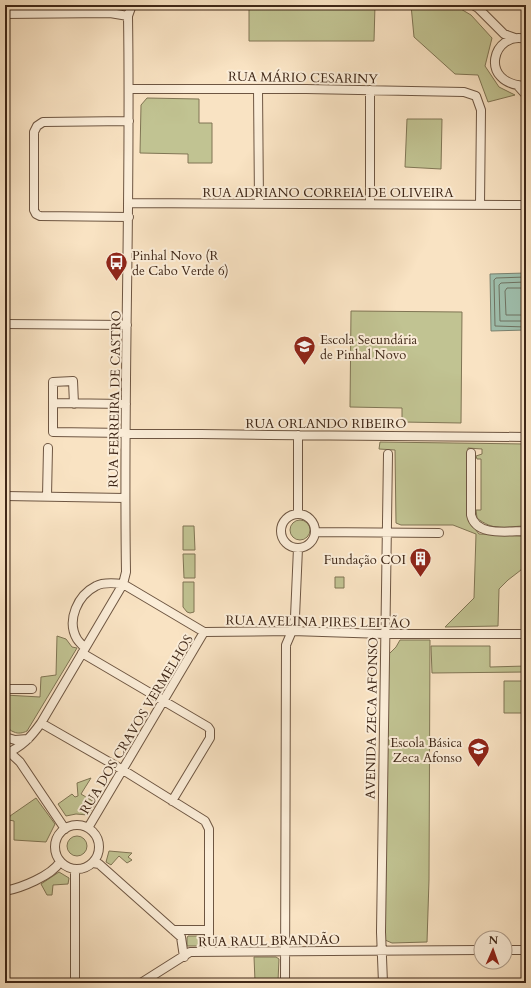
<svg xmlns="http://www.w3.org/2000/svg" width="531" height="988" font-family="Cardo,serif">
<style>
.green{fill:#c1c392;stroke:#807554}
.water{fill:#9fbfad;stroke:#798271}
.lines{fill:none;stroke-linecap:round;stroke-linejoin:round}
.shore{stroke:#6f7362;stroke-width:1}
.minor-casing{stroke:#6e5642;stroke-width:10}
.minor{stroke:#fbedd8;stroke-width:8}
.labels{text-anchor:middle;stroke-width:4;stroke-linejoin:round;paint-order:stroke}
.street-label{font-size:13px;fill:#3f2717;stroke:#fbedd8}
.poi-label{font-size:13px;fill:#3f2717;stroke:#fbedd8;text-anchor:start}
</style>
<rect width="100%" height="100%" fill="#f9e3c3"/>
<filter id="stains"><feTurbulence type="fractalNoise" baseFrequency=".005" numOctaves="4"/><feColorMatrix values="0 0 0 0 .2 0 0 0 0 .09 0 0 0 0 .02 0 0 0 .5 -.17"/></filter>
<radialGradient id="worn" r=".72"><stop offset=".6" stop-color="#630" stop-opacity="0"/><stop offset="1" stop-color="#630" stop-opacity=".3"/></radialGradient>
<path class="green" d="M249,5H375L374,41H249Z
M411,5H454L471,15L492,38L485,66L499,87L515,95L488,102L478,75L455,74L414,37Z
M147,98L199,99V123H212V163H188V154L140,153L141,105Z
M407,119H442L441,169L405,167Z
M351,311L462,312L461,423L402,422V408L350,407Z
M380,442L526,444V521L524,522L523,526C504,527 493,531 477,518L476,510H481V459H477L476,456L482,454V449L468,448V517L472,525L479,534L521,536L526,545V559L521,570L508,580L499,589L498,626L445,627L474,598L476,534L453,525H401L396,523L395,450L379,449Z
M290 530a10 10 0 1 1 20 0a10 10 0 1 1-20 0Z
M183,526H194L195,550H183Z
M183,554H195V578H184Z
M335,577H344V588H335Z
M183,582H194V612L190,613L187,612L183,607Z
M57,636L66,639L72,647L77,648L27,731C23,733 18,734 14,732C1,728 5,706 5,695L40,697L41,677L56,675Z
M400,640H430L429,880L427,942L392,943L385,940L388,655L396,647Z
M431,646H490V667L526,666V672L432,673Z
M504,681H526V713H504Z
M91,778L81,794L96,803L88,815L76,814L66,816L58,804L72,794L75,797L78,796L77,783Z
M36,798L55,824L46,842L14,840V821L9,820L10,816Z
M67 846a10 10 0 1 1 20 0a10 10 0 1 1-20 0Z
M109,851L132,853L128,857L132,860L127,863L119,856L111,865L106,862Z
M59,872L69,878L68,884L53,885L52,895H47L41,884Z
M188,936H204V946H187V938Z
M254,957H276L279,959L278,981H255Z"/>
<path class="water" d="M526,273V330L491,331L490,274Z"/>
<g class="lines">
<path class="shore" d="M526,277L496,278L494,280L495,326L526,327
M526,282L501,283L499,285L500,321H526
M526,288H507L505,291L506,315H526"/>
<defs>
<path id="minor" d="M473,5L478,8L504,34L515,38
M5,14L110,13L128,16
M526,39C493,30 477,84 526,86
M518,86L526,95
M129,89H306L464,92L476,96L481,110L480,204
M258,89L259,203
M129,203L526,205
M370,204V90
M129,217L40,216L36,214L34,210V132L37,126L43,122L129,121
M5,324L127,325
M53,403V382L73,381L74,404
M126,404L53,403V432L269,435L526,437
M298,435V514
M471,453V515C476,537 508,531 526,531
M5,496L125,498
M47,496L48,448
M281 531a17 17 0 1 1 34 0a17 17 0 1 1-34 0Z
M315,532L439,533
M123,584L204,632L292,631L384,634H526
M85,648C82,645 79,642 77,639C66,620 78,595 96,586C103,582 115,583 123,584
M82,653L208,727L210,730V738L172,801
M5,689H32
M41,723L123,770L205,821L209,829V952
M5,737L15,740L28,739
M6,749L20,762L65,829
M5,754C22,747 31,737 41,723L123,584L126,572C123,387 131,201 128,16L132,5
M55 847a22 22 0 1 1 44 0a22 22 0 1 1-44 0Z
M88,828L204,632
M93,863L99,864L181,937L184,957
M5,891C21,888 51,876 60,862
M173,930H208
M505,950H526
M75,983V869
M141,983L190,952L481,950
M285,983L286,645L292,631L295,617L298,548
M383,983L381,932L388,454"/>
</defs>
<use href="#minor" class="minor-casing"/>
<use href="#minor" class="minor"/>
</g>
<defs>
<symbol id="bus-pin" viewBox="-11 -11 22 30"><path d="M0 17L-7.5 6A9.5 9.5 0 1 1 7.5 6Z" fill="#8f2418" stroke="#fbedd8"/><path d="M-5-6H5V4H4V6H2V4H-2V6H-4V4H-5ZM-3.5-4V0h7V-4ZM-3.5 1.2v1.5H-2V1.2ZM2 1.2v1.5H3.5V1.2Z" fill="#fff"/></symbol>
<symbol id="school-pin" viewBox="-11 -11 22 30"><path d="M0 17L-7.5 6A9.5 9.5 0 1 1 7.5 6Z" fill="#8f2418" stroke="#fbedd8"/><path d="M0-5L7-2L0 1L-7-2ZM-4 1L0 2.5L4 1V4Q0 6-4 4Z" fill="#fff"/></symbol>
<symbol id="building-pin" viewBox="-11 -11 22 30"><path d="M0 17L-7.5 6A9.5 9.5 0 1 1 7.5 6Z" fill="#8f2418" stroke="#fbedd8"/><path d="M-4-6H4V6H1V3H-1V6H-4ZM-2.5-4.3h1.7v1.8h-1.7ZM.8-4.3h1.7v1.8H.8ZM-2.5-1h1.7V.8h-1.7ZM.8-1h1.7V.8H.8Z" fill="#fff"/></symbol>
</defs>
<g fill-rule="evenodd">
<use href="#bus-pin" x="104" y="250" width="25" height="34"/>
<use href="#school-pin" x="292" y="334" width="25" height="34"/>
<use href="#building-pin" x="408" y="546" width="25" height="34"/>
<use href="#school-pin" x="466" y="736" width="25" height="34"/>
</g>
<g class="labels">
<g class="street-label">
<text transform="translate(303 77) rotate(1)" y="5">RUA MÁRIO CESARINY</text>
<text x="328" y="197">RUA ADRIANO CORREIA DE OLIVEIRA</text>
<text transform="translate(114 399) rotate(-89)" y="5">RUA FERREIRA DE CASTRO</text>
<text x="326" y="428">RUA ORLANDO RIBEIRO</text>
<text transform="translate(318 621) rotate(1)" y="5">RUA AVELINA PIRES LEITÃO</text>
<text transform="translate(371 718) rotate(-89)" y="5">AVENIDA ZECA AFONSO</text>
<text transform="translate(136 724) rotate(-59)" y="5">RUA DOS CRAVOS VERMELHOS</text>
<text transform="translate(269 940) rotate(-1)" y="5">RUA RAUL BRANDÃO</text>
</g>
<g class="poi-label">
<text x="132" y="260">Pinhal Novo (R<tspan x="132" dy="15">de Cabo Verde 6)</tspan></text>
<text x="320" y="344">Escola Secundária<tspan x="320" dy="15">de Pinhal Novo</tspan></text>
<text x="406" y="564" text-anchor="end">Fundação COI</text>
<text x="462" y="747" text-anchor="end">Escola Básica<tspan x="462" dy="15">Zeca Afonso</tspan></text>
</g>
</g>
<rect width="531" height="988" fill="none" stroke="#f9e3c3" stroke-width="20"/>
<rect x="6" y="6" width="519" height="976" fill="none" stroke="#3f2717" stroke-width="2"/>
<rect x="10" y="10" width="511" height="968" fill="none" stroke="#3f2717"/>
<g transform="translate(493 950) rotate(2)"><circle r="19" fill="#fbedd8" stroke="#b09e8b"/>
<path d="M0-3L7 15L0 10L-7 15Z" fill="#8f2418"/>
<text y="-6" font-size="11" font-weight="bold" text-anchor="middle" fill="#3f2717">N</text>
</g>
<rect width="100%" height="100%" filter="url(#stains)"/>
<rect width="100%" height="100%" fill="url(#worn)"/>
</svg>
